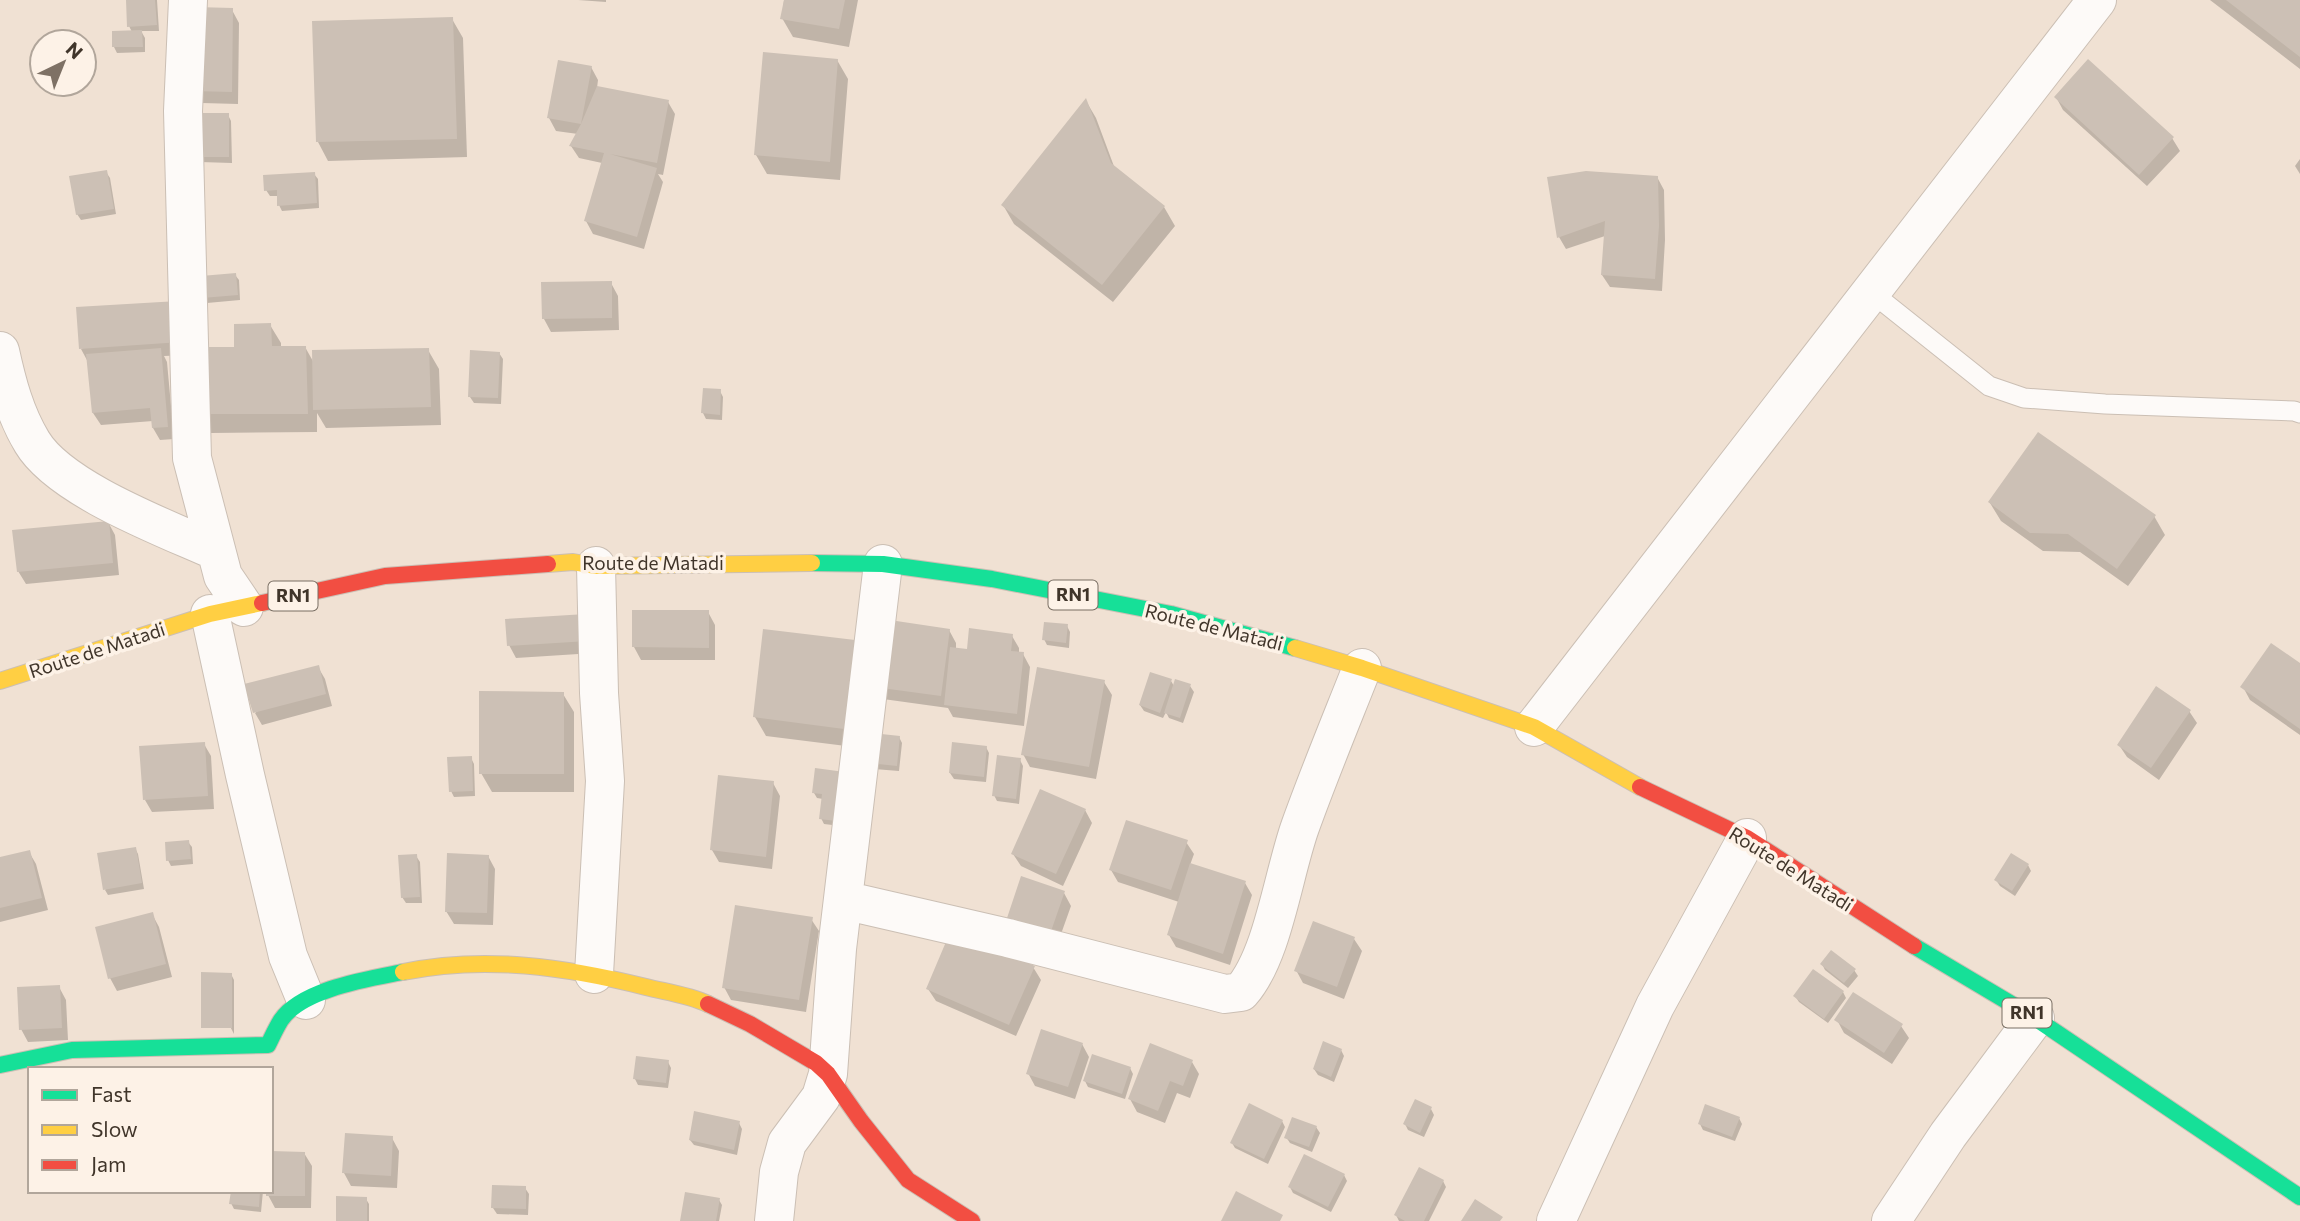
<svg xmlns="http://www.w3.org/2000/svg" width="2300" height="1221" font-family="Commissioner,sans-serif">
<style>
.shadow{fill:#0003}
.building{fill:#ccc0b5}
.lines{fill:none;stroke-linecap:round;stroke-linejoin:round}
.lane-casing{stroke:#cbbfb4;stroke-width:21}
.street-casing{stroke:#cbbfb4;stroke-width:40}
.fast-casing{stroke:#cbbfb4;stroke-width:18}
.slow-casing{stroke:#cbbfb4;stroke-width:18}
.jam-casing{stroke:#cbbfb4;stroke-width:18}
.lane{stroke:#fdfaf8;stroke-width:19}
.street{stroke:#fdfaf8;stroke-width:38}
.fast{stroke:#16e098;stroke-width:16}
.slow{stroke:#ffcf43;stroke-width:16}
.jam{stroke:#f24e42;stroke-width:16}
.labels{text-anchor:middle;stroke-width:7;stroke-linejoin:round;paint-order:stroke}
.shield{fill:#fdf2e7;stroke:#796e63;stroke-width:2}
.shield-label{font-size:18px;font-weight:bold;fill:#40352a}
.street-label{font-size:19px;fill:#40352a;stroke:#fdf2e7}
</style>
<rect width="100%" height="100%" fill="#f0e1d3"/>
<path class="shadow" d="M127,0H157L159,31H141L145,38V52L117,53L114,47L132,32L129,26Z
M578,0H606V2Z
M784,0H858L849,47L793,37L782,18Z
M2210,0H2300V69Z
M232,10L239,23L238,104L202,103L195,91Z
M452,19L463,38L467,157L328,161L318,142Z
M837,60L848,79L840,180L767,174L756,155Z
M591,67L598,80L597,88L668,102L675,114L663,175L658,174L663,182L644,249L593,234L586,221L602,163L579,158L571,146L578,134L556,131L549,118Z
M2056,97L2172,138L2180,151L2147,186L2063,110Z
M1086,101L1096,118L1115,169L1164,207L1175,226L1113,302L1014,224L1003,205Z
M228,115L231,121L232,163L200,162Z
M2300,159V174L2295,166Z
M106,172L110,178L116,214L81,220L77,214Z
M314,174L318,179L319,208L282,211L279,205V196H270L266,190Z
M1657,177L1664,190L1665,240L1662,291L1610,287L1602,275L1605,236L1566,249L1559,237Z
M235,275L239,280L240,300L207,303L204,297Z
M611,283L618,296L619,330L551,332L544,319L543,284Z
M177,303L187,355L164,356L167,362L174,439L160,440L153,428V421L101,425L93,413L88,362L81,349Z
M270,325L281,343V348L305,347L314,363L428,350L439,369L441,425L326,428L317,413V432L211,433L200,414L236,348Z
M499,353L503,359L501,404L474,403L470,397Z
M720,391L723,397L722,420L706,419L703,413Z
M1990,503L2154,516L2165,535L2128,586L2080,552L2043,551L2001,521Z
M108,522L115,535L119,575L26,584L18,571Z
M708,612L715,625V660H641L634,647Z
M585,616L594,653L516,658L509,645Z
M1067,626L1070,632L1069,648L1047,645L1044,639Z
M949,630L956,643V650L968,651L1012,636L1019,648V653L1023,654L1030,667L1024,726L953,717L948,708L883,699L876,687Z
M854,642V747L766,736L755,717Z
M2300,665V735L2250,700L2243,687Z
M318,667L325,679L332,706L262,725L255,713Z
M1171,681L1174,686H1190L1194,692L1183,723L1169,718L1166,712L1163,718L1144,711L1140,705Z
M1104,682L1112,695L1096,779L1030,767L1023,754Z
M563,694L574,712V792H492L481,773Z
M2189,711L2197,723L2159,780L2127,757L2119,745Z
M899,737L902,743L899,771L874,769Z
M204,744L211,756L214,809L152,812L145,800Z
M986,747L989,753L986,782L954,779L950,773Z
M471,758L474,764L475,796L454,797L451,791Z
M1020,760L1023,766L1019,804L997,801L994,795Z
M816,770L849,827L824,824L821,818L823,799L817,798L814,793Z
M773,783L780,796L772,869L719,862L712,850Z
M1085,810L1092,823L1063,886L1021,866L1013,854Z
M188,842L192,847L193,864L171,866L168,860Z
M1186,842L1194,854L1190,865L1245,883L1252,895L1230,965L1176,947L1169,935L1179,902L1118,882L1111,870Z
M135,848L138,854L144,889L108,895L105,890Z
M29,852L36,864L48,910L0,922V859Z
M416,856L420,862L422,903H406L402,897Z
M488,856L495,869L493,925L454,924L446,911Z
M2028,865L2031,871L2015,896L2000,886L1996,880Z
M1022,879L1064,893L1071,906L1056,948Z
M152,914L159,927L172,977L117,991L110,978Z
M811,919L819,931L806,1012L731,1000L724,987Z
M1354,939L1362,951L1344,999L1303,983L1296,970Z
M1822,964L1854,970L1858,976L1848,988L1825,970Z
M1033,967L1041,980L1016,1036L936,1001L928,989Z
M203,974H231L234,980V1034Z
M59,987L66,1000L68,1040L28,1042L21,1029Z
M1843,992L1846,998L1828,1023L1799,1002L1795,996Z
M1837,1020L1901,1026L1909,1038L1892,1064L1844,1033Z
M1082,1044L1089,1057L1075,1099L1035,1086L1028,1073Z
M1341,1050L1344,1056L1334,1082L1318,1075L1314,1069Z
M668,1062L671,1068L668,1088L638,1085L635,1079Z
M1192,1062L1199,1074L1190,1098L1177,1093L1165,1123L1137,1112L1130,1099Z
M1130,1068L1133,1074L1125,1099L1088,1087L1085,1081Z
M271,1075L273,1078V1118H271Z
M1431,1109L1434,1115L1424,1137L1408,1130L1405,1124Z
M1739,1118L1742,1124L1735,1141L1703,1130L1700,1124Z
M1282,1121L1285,1127L1268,1164L1235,1148L1232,1143Z
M739,1123L742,1129L737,1155L694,1145L690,1140Z
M1316,1127L1320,1133L1312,1152L1290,1143L1286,1137Z
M392,1138L399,1151L397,1188L351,1186L344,1173Z
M304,1153L312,1166L311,1208H275L268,1195Z
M1344,1175L1347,1181L1331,1212L1293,1193L1290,1187Z
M1443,1181L1446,1187L1429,1221H1399L1396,1215Z
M525,1188L529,1194L528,1215L497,1214L493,1208Z
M232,1191H263L261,1212L234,1209L231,1203Z
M366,1199L369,1204V1221H338Z
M719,1200L722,1205L719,1221H682Z"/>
<path class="building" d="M126,0H155L157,25L127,27Z
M784,0H845L839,29L780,19Z
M2226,0H2300V57Z
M195,7L233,8L232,92L193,91Z
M453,17L457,139L316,142L312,21Z
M142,30L143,47H112V31Z
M763,52L838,59L830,162L754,155Z
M2088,59L2174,137L2139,175L2054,97Z
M558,60L592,66L581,124L597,86L669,100L657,163L610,154L657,168L637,237L584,221L604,153L569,146L581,124L547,118Z
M1086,98L1111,163L1165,206L1102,285L1001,205Z
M195,113H229V157H195Z
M107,170L114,209L76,215L69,176Z
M1586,171L1658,176L1659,226L1655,279L1601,275L1605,221L1557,238L1547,177Z
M315,172L317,203L277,206V190L264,191L263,175Z
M236,273L238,295L202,298L201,276Z
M612,281V318L542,319L541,282Z
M178,301L181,342L79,349L76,307Z
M271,323L272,346H306L308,414H198L197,347H234V324Z
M161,348L168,427L152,428L150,408L92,413L86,354Z
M429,348L431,407L313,410L312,350Z
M470,350L500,352L498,398L468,397Z
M703,388L721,389L720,415L701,413Z
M2038,432L2156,515L2117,569L2068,534L2030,533L1988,502Z
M109,521L113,563L17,572L12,530Z
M632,610H709V648L632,647Z
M586,614L588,641L507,646L505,619Z
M883,619L950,629L941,696L874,687Z
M1044,622L1068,624L1066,643L1042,640Z
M969,628L1013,634L1011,651L1024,652L1017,714L944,705L950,647L967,649Z
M763,629L855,640L844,729L753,717Z
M2271,643L2300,663V729L2240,687Z
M319,665L326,694L253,713L244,684Z
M1037,667L1105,680L1089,767L1021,755Z
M1150,672L1172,679L1160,713L1139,705Z
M1175,679L1191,684L1180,718L1164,713Z
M2156,686L2191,710L2151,768L2117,745Z
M479,691L564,692V774H479Z
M872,733L900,736L897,766L869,763Z
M205,742L208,796L143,800L139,746Z
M952,742L987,746L984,777L949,773Z
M997,755L1021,758L1016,799L992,796Z
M472,756L473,791L449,792L447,757Z
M815,768L852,773L846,822L819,819L822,794L812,793Z
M718,775L774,781L766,857L710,850Z
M1040,789L1086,809L1056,874L1011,854Z
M1126,820L1188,840L1171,890L1109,870Z
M189,840L191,859L166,861L165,842Z
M136,847L142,883L103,890L97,853Z
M30,850L42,898L0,908V857Z
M447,853L489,855L487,913L445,912Z
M2011,853L2029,864L2012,891L1994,880Z
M417,854L420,897L401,898L398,855Z
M1190,863L1246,881L1223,954L1167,935Z
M1021,876L1065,891L1049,937L1006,921Z
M735,905L813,917L799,1000L722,988Z
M153,912L166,964L108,979L95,927Z
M1313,921L1355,937L1337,987L1294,971Z
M951,930L1035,966L1009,1025L926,989Z
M1831,950L1856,969L1844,983L1820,964Z
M1813,969L1844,991L1824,1019L1793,996Z
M201,972L232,973V1028H201Z
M60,985L62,1028L19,1030L17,987Z
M1853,992L1903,1024L1884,1053L1834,1020Z
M1041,1029L1083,1043L1068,1087L1026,1074Z
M1323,1041L1342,1049L1331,1077L1313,1069Z
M1150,1043L1193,1060L1183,1086L1170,1081L1158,1111L1128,1099Z
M1092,1054L1131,1067L1122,1094L1083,1081Z
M636,1056L669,1060L666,1083L633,1079Z
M1415,1099L1432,1107L1420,1133L1403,1124Z
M1249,1103L1283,1120L1264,1159L1230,1143Z
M1705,1104L1740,1117L1732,1137L1698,1124Z
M694,1111L740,1121L734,1150L689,1140Z
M1292,1117L1317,1126L1309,1147L1284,1138Z
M345,1133L393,1136L391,1176L342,1173Z
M271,1151L305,1152V1196H266V1191H271Z
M1304,1154L1345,1174L1328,1207L1288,1187Z
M1419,1167L1444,1180L1424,1221H1405L1394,1215Z
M492,1185L526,1186V1209L491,1208Z
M231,1191H260L259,1207L229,1204Z
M1236,1191L1283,1215L1280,1221H1221Z
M685,1192L720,1198L716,1221H680Z
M336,1196L367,1197V1221H336Z
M1475,1199L1503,1217L1500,1221H1461Z"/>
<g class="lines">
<defs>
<path id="lane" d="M1871,292L1989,386L2024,398L2105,404L2294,411L2300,413"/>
<path id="street" d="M188,0L183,111L192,458L223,576L244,607
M0,351C7,383 15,414 32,442C60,489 165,528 216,551
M210,614L245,775L288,956L306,1000
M1534,727L2097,0
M843,900L1008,938L1225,994L1241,992C1273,956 1283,875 1300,827C1319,774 1341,721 1362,668
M594,974L605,781L599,693L596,566
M774,1221L779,1172L787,1143L821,1097L828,1074L837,949L883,564
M1556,1221L1655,1006L1747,838
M1891,1221L1948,1135L2035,1018"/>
<path id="fast" d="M812,563L883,564L992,579L1171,614L1295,648
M1914,946L2035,1018L2300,1197
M0,1065L72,1050L268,1045C272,1037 276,1028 281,1020C302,989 368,979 403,972"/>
<path id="slow" d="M548,564L573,562L596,566L812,563
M1295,648L1362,668L1534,727L1640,787
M0,681L210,614L262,603
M403,972C485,955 566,967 646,987C666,992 689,995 708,1004"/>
<path id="jam" d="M262,603L385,576L548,564
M1640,787L1747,838L1914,946
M708,1004L750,1024L816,1063L828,1074L861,1121L908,1180L972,1221"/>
</defs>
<use href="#lane" class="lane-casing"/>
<use href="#street" class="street-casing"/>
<use href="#fast" class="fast-casing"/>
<use href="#slow" class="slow-casing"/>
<use href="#jam" class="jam-casing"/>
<use href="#lane" class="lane"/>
<use href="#street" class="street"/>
<use href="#fast" class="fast"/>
<use href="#slow" class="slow"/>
<use href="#jam" class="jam"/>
</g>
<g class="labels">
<g class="shield">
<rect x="1048.5" y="580.5" width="49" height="29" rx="5"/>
<rect x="268.5" y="581.5" width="49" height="29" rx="5"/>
<rect x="2002.5" y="998.5" width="49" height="29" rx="5"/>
</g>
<g class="shield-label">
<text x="1073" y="601">RN1</text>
<text x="293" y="602">RN1</text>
<text x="2027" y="1019">RN1</text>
</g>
<g class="street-label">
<text x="653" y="570">Route de Matadi</text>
<text transform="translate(1214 627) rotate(14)" y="7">Route de Matadi</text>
<text transform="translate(97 650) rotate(-18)" y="7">Route de Matadi</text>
<text transform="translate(1791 869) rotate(32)" y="7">Route de Matadi</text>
</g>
</g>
<rect x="28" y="1067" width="245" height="126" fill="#fdf2e7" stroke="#b1a69b" stroke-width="2"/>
<rect x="42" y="1090" width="35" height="10" fill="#16e098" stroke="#b1a69b" stroke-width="2"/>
<text x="91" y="1102" font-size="21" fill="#40352a">Fast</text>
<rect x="42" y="1125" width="35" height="10" fill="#ffcf43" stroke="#b1a69b" stroke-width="2"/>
<text x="91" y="1137" font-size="21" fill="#40352a">Slow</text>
<rect x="42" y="1160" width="35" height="10" fill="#f24e42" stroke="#b1a69b" stroke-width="2"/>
<text x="91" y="1172" font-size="21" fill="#40352a">Jam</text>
<g transform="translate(63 63) rotate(43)"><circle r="33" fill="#fdf2e7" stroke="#b1a69b" stroke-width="2"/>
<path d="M0-5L12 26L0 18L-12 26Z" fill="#7e7165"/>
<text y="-10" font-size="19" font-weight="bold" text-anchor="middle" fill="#40352a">N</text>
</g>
</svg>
